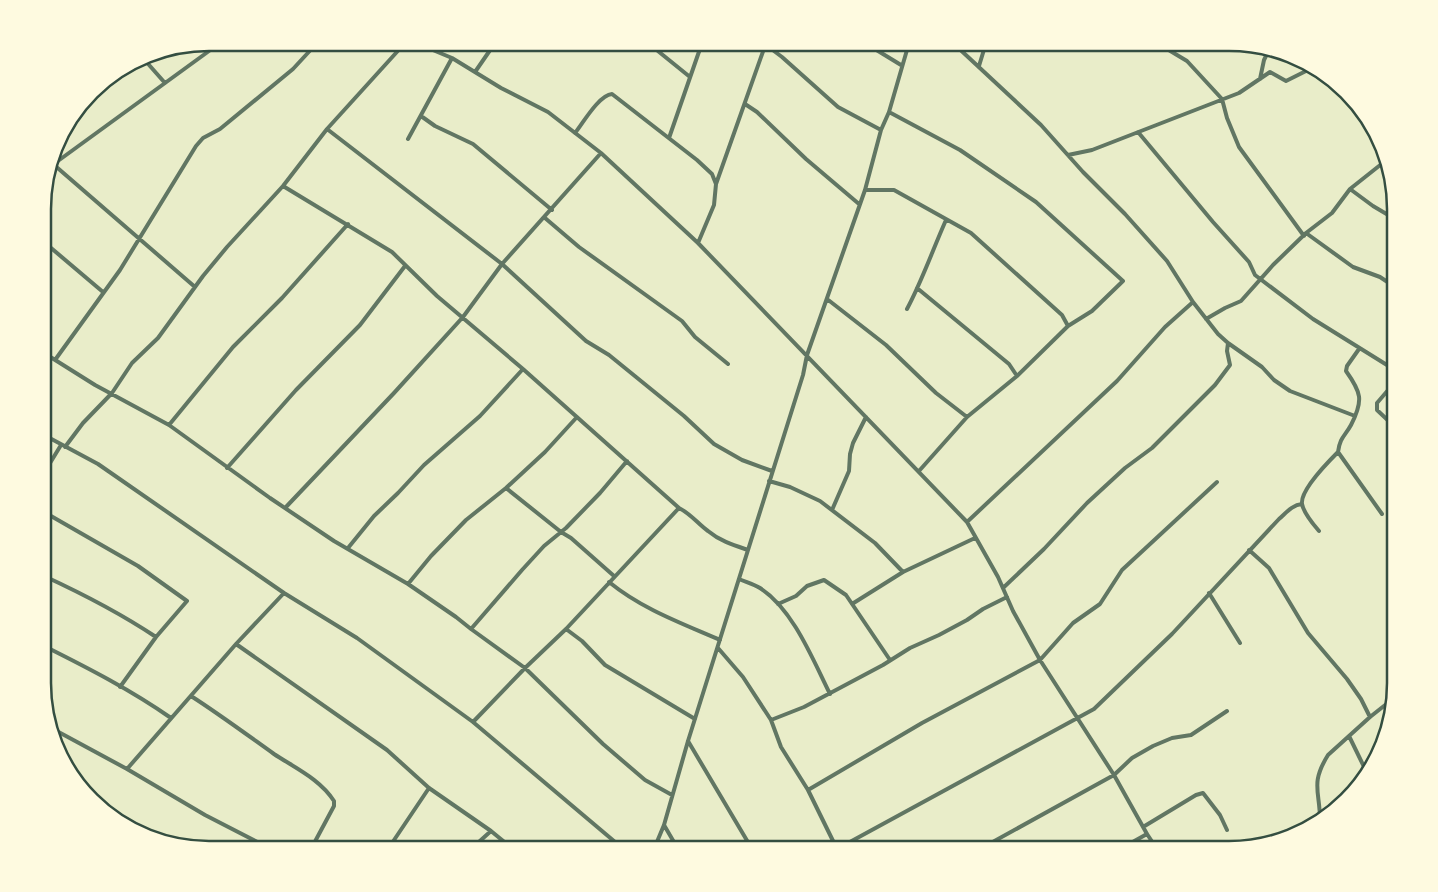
<svg xmlns="http://www.w3.org/2000/svg" width="1438" height="892" font-family="'Libre Baskerville',serif">
<style>
.lines{fill:none;stroke-linecap:round;stroke-linejoin:round}
.minor{stroke:#617663;stroke-width:4}
.rim{fill:none;stroke:#344e41;stroke-width:2.5}
</style>
<rect width="100%" height="100%" fill="#e9edc9"/>
<g class="lines">
<path class="minor" d="M416,43L452,58L501,88L548,112L601,153L698,243L967,522L998,577L1013,611L1040,660L1114,775L1147,834L1157,849
M648,43L690,77
M865,43L901,65
M953,43L1041,125L1083,172L1125,214L1167,261L1193,302
M1157,43L1187,61L1222,99L1227,118L1239,147L1304,236
M766,45L782,57L838,107L881,130
M142,57L165,83
M979,66L986,43
M475,72L495,43
M1260,79L1264,60L1268,52L1266,49
M745,104L757,112L806,159L859,204
M889,112L960,150L1036,202L1123,281L1092,311L1068,326L1017,376L967,417L919,471
M421,116L435,126L473,144L552,210
M327,129L502,264L586,341L609,355L684,416L714,444L742,460L772,471
M1138,132L1213,222L1249,262L1255,275L1313,319L1395,370
M575,133C583,123 599,95 612,94L697,160L712,174L716,184L714,205L698,243
M669,138L702,43
M408,139L452,58
M1068,155L1092,150L1239,93L1270,72L1286,81L1314,67
M53,164L195,287
M51,166L220,43
M716,184L766,43
M283,186L392,252L437,296L523,369L679,508L566,629L525,668L473,722
M1350,189L1373,206L1395,219
M865,190H894L971,233L1062,315L1068,326
M545,218L579,247L682,321L695,337L728,364
M1306,233L1353,267L1380,277L1395,287
M44,242L103,292
M917,288L1009,364L1017,376
M827,299L886,345L936,393L967,417
M907,309C922,281 933,249 946,220
M1206,319L1225,308L1241,301L1273,265L1306,233L1332,213L1350,189L1384,162
M1359,349L1347,366L1346,371C1361,392 1364,400 1351,425C1345,436 1340,437 1338,452L1382,514
M44,353L95,385L169,425L270,498L334,541L408,584L456,617L471,629L525,668L603,744L645,780L672,795
M55,360L120,270L196,146L203,138L220,129L293,69L317,43
M1395,382L1377,403V410L1395,427
M169,425L233,347L282,298L348,224
M44,435L98,464L284,593L357,638L473,722L621,847L627,849
M65,447L83,423L112,393L132,363L158,338L203,276L227,247L283,186L327,129L405,43
M227,468L296,390L360,325L405,266
M44,473L61,445
M769,481L790,487L820,501L875,543L903,572
M506,488L561,532L571,538L614,576
M286,507L394,393L463,317L502,264L601,153
M679,508C691,514 698,524 708,531C720,541 733,545 748,550
M832,510L849,471L850,454L853,443L866,417
M44,512L138,566L187,601L156,637L120,687
M967,522L1117,381L1165,327L1193,302L1218,334L1228,343L1262,367L1274,380L1290,391L1355,416
M1319,531C1313,524 1304,514 1302,504C1300,490 1328,462 1338,452
M348,548L374,516L398,493L424,465L480,416L523,369
M1249,550L1269,568L1308,633L1347,679L1361,699L1370,717
M44,576C83,594 120,613 156,637
M739,579C746,582 754,584 760,588C793,609 813,660 830,694
M609,582C642,609 681,623 720,640
M408,584L431,556L466,520L506,488L545,452L577,417
M1003,588L1044,549L1087,503L1125,468L1152,448L1215,385L1230,365L1227,351L1228,343
M1209,593L1240,643
M778,604L796,596L807,586L824,580L846,595L890,660
M852,604L903,572L975,538
M471,629L522,570L544,546L566,528L600,493L627,461
M566,629L582,641L605,665L695,719
M236,644L387,750L429,788L491,831L513,849
M44,646C88,668 131,690 171,718
M718,648L743,677L771,720L781,747L808,790L837,849
M191,696C219,714 246,734 274,754C295,768 320,779 334,801V806L311,849
M771,720L804,707L883,665L910,648L939,635L967,620L983,609L1007,597
M53,729L127,769L205,815L271,849
M1349,736L1368,775
M688,741L752,849
M127,769L236,644L284,593
M808,790L922,723L1040,660L1073,623L1100,604L1122,570L1217,482
M1320,820C1320,791 1310,784 1328,755L1370,717L1394,698
M664,825L678,849
M1143,827L1196,795L1203,793L1220,815L1227,830
M388,849L429,788
M471,849L491,831
M654,849L664,825L688,741L803,375L807,355L865,190L881,130L889,112L909,43
M837,849L1094,709L1172,634L1279,519C1286,513 1292,505 1302,504
M980,849L1114,775L1132,758L1153,746L1172,738L1191,735L1227,711
M1120,849L1147,834"/>
</g>
<path d="M0 0H1438V892H0ZM209 51H1229A158 158 0 0 1 1387 209V683A158 158 0 0 1 1229 841H209A158 158 0 0 1 51 683V209A158 158 0 0 1 209 51Z" fill="#fefae0" fill-rule="evenodd"/>
<path class="rim" d="M209 51H1229A158 158 0 0 1 1387 209V683A158 158 0 0 1 1229 841H209A158 158 0 0 1 51 683V209A158 158 0 0 1 209 51Z"/>
</svg>
